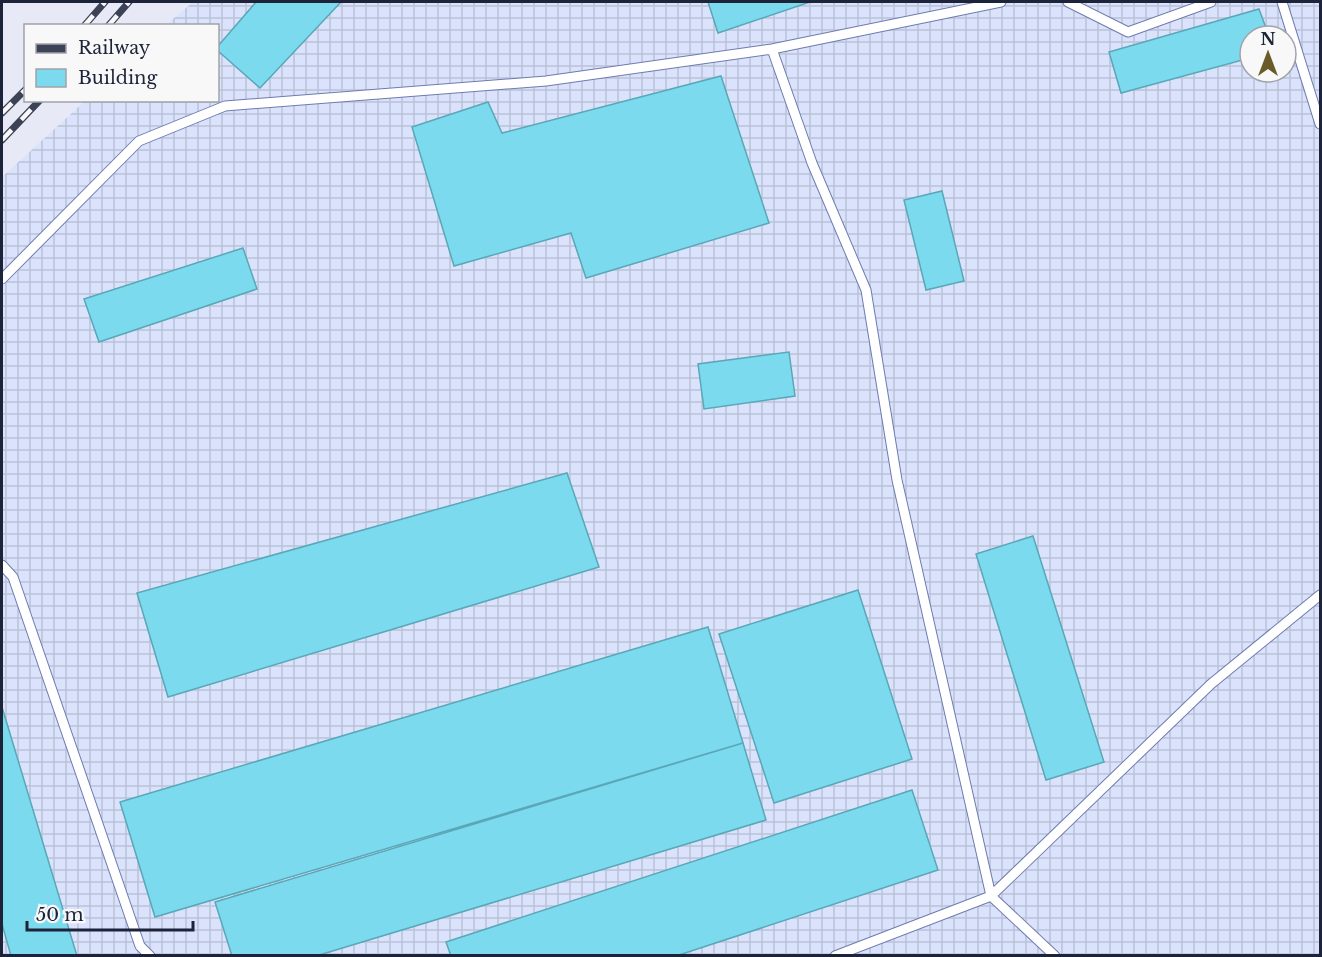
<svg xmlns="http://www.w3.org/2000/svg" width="1322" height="957" font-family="'Libre Baskerville',serif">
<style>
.industrial{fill:url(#industrial-grid);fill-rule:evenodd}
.building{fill:#7bdaee;stroke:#59a7b7;stroke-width:1.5}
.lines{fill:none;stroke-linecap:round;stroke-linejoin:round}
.service-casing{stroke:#6e7caf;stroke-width:11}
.service{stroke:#fff;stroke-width:9}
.rail-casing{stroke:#3d4356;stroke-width:7}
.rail{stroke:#f8f8f8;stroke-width:4.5;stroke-dasharray:14;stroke-linecap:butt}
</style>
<defs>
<pattern id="industrial-grid" width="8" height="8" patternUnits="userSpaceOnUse" patternTransform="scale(1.5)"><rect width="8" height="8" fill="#dae2fc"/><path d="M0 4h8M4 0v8" fill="none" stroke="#bbc2d9"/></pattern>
</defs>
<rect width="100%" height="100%" fill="#e7eaf6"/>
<path class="industrial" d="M193,2H1320V955L2,956V177L85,101L218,100V26L166,25ZM1250,36H1286V72H1250Z"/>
<path class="building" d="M256,2H341L260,88L218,51V46Z
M708,2H810L718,33Z
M1259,9L1269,36H1250V58L1121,93L1109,52Z
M721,76L769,223L586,278L571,233L454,266L412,127L488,102L502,133Z
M942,191L964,281L926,290L904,200Z
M243,248L257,289L99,342L84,299Z
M789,352L795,396L704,409L698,364Z
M567,473L599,567L168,697L137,593Z
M1033,536L1104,762L1046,780L976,554Z
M858,590L912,759L774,803L719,634Z
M708,627L743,743L155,917L120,802Z
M2,707L77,956H11L2,924Z
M743,743L766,820L316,956H232L215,902Z
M912,790L938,870L676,956H451L446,942Z"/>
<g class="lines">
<defs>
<path id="service" d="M1001,2L772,49L812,163L866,290L897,480L991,896L1055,956
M1068,2L1128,32L1211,2
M1282,2L1320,124
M2,279L139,141L225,106L546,81L772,49
M2,565L13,577L140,946L150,956
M835,956L991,896L1211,684L1320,595"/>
</defs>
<use href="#service" class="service-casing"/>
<use href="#service" class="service"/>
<defs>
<path id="rail" d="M84,26L105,2
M108,26L129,2
M2,113L26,89
M2,140L40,100"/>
</defs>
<use href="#rail" class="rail-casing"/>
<use href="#rail" class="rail"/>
</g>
<rect width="1322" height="957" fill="none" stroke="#1d2338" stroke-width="6"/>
<rect x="24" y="24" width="195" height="78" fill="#f8f8f8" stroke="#a0a3ab" stroke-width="1.5"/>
<rect x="36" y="44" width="30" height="9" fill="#3d4356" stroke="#a0a3ab" stroke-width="1.5"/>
<text x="78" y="54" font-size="18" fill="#1d2338">Railway</text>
<rect x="36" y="69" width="30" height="18" fill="#7bdaee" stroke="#a0a3ab" stroke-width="1.5"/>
<text x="78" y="84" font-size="18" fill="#1d2338">Building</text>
<g transform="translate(1268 54)"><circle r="28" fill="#f8f8f8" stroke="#a0a3ab" stroke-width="1.5"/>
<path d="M0-4.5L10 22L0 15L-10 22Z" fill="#6a5b29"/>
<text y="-9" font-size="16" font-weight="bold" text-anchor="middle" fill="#1d2338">N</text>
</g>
<path d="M27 921v9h166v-9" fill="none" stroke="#1d2338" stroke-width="3"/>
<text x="36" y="921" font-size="18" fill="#1d2338" stroke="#f8f8f8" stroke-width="4.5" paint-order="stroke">50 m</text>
</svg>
